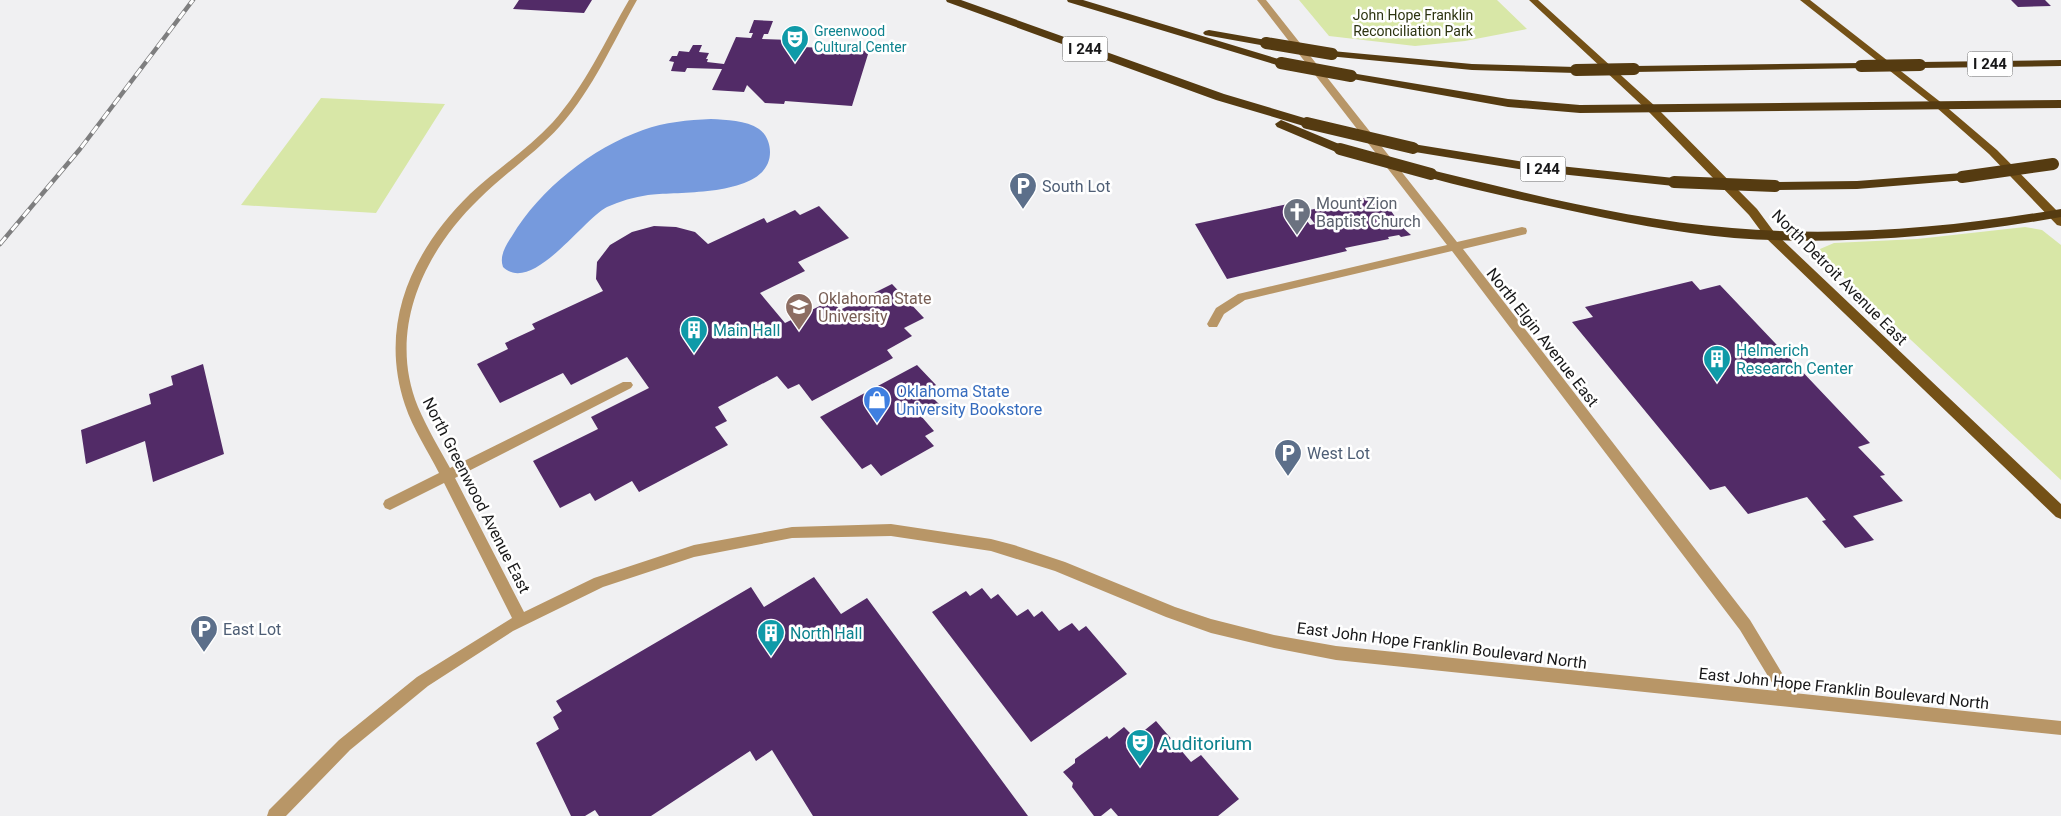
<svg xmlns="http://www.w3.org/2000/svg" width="2061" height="816" font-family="Roboto,sans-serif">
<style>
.green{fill:#d8e7a7}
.water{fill:#769add}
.building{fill:#522b67}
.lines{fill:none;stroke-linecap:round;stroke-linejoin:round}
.minor{fill:#b89667;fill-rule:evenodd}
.major{fill:#745117;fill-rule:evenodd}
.highway{fill:#553b11;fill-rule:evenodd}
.rail-casing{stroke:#7e7e7f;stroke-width:4.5}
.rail{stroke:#fff;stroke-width:3;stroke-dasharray:9;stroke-linecap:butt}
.highway-bridge{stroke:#553b11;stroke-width:12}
.labels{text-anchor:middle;stroke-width:5;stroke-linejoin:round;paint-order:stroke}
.far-park-label{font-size:14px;fill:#2d3411;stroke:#fff}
.far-culture-label{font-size:14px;fill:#0d838f;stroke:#fff;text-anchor:start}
.shield{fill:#fff;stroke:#5d5d5e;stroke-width:1}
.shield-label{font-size:15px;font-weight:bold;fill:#181819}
.service-label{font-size:16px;fill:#4e5e75;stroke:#fff;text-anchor:start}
.worship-label{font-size:16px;fill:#5b616d;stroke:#fff;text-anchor:start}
.street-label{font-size:16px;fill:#181819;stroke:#fff}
.education-label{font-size:16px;fill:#785e54;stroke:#fff;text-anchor:start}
.culture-label{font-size:16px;fill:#0d838f;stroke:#fff;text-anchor:start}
.shop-label{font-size:16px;fill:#366cbe;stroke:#fff;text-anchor:start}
.near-culture-label{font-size:19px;fill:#0d838f;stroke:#fff;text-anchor:start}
</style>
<rect width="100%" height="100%" fill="#f0f0f2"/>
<path class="green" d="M1299,0H1497L1527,29L1465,41L1415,46L1329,36Z
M321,98L445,104L376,213L241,205Z
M2025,227L2042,230L2061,245V480L1822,257L1820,249L1834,243L1917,239Z"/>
<path class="water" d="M711,119C726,120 746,120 759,129C766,134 770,143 770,152C770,198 678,191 648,195C634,197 620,201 607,207C583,219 532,295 503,267C499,256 506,245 512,236C540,189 592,148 643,130C665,122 688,120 711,119Z"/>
<path class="building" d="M519,0H592L584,13L513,9Z
M2011,0H2045L2051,6L2018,7Z
M754,20L773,21L768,34H764L762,39L791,40L788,46L869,51L852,106L785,101L784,104L765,103L747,85L744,92L712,90L722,69L687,68L685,72L671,71L674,62L669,61L672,56H677L679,51L689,52L693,45H702L699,52L709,53L706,59H708L707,62L724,64L736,37L751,38L753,33H749Z
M1373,196L1378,203L1385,202L1402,227L1411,235L1401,237L1399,235L1388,237L1389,239L1345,248L1347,251L1227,279L1195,224L1288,204L1296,216L1302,214L1310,225L1315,224L1305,211Z
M819,206L849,238L798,262L805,271L760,293L785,323L832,300L840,310L892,284L924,318L904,328L912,336L887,350L893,358L812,401L799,384L788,389L777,376L718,407L727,421L715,427L728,445L639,492L632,481L595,501L590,493L560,508L533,461L598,429L591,417L649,388L627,357L571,385L563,373L500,403L477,364L508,349L505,343L535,329L532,324L603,291L596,279L597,262L610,245L632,232L654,226L676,227L695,232L708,244L764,218L767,223L795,210L800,215Z
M1692,281L1700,290L1720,285L1870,443L1858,447L1885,475L1880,476L1903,501L1853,516L1874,540L1845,548L1822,521L1826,520L1807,497L1748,514L1725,486L1710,490L1572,322L1593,317L1585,307Z
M203,364L224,454L153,482L145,441L86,464L81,430L151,404L149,394L173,385L171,376Z
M917,365L936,385L926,391L940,405L921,416L934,431L925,436L934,446L881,476L871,464L862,469L820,417Z
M814,577L841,614L867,598L1028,816H813L772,750L756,761L750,751L651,816H599L595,810L585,816H571L536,743L559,729L553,717L562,711L556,701L751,587L764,607Z
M982,588L991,599L998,594L1017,616L1028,609L1034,617L1042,611L1059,631L1072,623L1079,631L1086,626L1127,674L1031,742L932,612L966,591L970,596Z
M1156,721L1191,762L1201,755L1239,799L1218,816H1118L1111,808L1101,816H1094L1072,787L1073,783L1063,772L1075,763V759L1107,736L1109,739L1124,727L1135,738Z"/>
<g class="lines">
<path class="minor" d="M629,0H637C613,42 593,89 560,126C536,153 505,173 479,199C423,253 387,331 418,407C427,428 439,448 450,468L623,382H631L633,385L631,388L455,478L524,612L594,578L694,545L792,527L891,524L991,539L1014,545L1065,562L1175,607L1211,619L1274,635L1336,646L1777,691L1740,630L1452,251L1245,300L1224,314L1217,327H1209L1207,324L1216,308L1238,294L1447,245L1257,0H1266L1457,242L1522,227L1526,228L1527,231L1526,234L1463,249L1750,620L1794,693L2061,721V735L1336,660L1274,648L1211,633L1166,617L1055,571L991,551L891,536L792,538L694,557L603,587L513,631L428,686L350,750L286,816H267L269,810L339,740L417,677L512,618L444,483L390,510L385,508L383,504L385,500L439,473C428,451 413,429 405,405C378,324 412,251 470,194C497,169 528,149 553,122C585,86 605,41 629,0Z"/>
<path class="major" d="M1529,0H1538L1656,107L1757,209L1774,232L2061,504V519L2056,517L1766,238L1749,215L1648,111Z
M1800,0H1810L1943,104L1997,150L2061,215V226L2057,225L1989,154L1937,108Z"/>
<path class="highway" d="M946,0H961L1224,94L1311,120L1313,123L1307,127L1216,100L947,2Z
M1067,0H1083L1285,61L1287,63L1281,66L1277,65L1068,2Z
M1209,30L1266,40L1272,43L1266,46L1205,35L1203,33L1205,31Z
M1332,51L1472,64L1576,67L1582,70L1576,73L1472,70L1328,56L1326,54Z
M2061,60V66L1920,68L1914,65L1920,62Z
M1861,63L1867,66L1865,68L1634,72L1628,69L1634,66Z
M1351,73L1508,99L1580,105L2061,100V108L1580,113L1508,107L1347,78L1345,76L1347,74Z
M1281,120L1344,146L1346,149L1340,153L1336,152L1277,127L1275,124Z
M1413,144L1531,163L1674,178L1680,182L1674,186L1531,171L1409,151L1407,148Z
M1431,170C1530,194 1630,220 1732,228C1841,238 1954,227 2061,209V217C1954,236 1843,246 1734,238C1676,233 1619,221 1563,209C1517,199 1471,189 1427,177L1425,174Z
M1962,173L1966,174L1968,177L1966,180L1857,189L1775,190L1769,186L1775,182L1857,181Z"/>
<defs>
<path id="rail" d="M0,244L80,149L193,0"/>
</defs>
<use href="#rail" class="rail-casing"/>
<use href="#rail" class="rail"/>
<path class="highway-bridge" d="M1266,43L1332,54
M1281,63L1351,76
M1861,66L1920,65
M1576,70L1634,69
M1307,123L1413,148
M1340,149L1431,174
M1962,177L2053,164
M1674,182L1775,186"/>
</g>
<defs>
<symbol id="theatre-pin" viewBox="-11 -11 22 30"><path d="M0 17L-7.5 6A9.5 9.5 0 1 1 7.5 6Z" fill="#0f9aa8" stroke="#fff"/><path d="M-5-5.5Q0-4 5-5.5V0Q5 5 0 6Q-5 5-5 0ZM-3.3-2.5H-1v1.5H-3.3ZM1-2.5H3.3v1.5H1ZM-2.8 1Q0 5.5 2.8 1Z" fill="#fff"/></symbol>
<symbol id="parking-pin" viewBox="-11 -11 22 30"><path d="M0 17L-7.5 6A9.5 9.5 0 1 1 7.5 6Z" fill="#5c6f8a" stroke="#fff"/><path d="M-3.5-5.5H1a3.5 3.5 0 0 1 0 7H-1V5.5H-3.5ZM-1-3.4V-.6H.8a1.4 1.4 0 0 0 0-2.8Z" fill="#fff"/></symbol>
<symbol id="church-pin" viewBox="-11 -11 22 30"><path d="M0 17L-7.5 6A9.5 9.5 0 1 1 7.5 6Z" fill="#6b7280" stroke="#fff"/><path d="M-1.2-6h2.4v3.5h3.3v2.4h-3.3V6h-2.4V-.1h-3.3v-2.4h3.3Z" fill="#fff"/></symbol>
<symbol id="university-pin" viewBox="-11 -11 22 30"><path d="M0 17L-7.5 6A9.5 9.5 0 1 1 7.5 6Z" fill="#8d6e63" stroke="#fff"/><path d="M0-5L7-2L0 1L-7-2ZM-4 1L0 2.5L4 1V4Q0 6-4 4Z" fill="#fff"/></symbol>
<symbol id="building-pin" viewBox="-11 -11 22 30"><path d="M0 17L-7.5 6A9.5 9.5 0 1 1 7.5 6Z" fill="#0f9aa8" stroke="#fff"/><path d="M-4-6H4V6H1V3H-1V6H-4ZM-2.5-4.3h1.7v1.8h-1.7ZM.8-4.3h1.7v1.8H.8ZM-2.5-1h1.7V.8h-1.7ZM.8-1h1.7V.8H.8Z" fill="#fff"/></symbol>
<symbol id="shop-pin" viewBox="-11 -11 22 30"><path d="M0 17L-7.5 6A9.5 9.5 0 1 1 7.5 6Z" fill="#3f7fe0" stroke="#fff"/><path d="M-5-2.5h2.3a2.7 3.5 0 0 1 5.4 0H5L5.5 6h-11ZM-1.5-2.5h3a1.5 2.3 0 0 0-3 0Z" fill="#fff"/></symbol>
</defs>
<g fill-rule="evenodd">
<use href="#theatre-pin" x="779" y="23" width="32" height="43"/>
<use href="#parking-pin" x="1007" y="170" width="32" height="43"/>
<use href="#church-pin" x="1281" y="196" width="32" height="43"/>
<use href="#university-pin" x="783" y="291" width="32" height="43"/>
<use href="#building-pin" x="678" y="314" width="32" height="43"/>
<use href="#building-pin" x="1701" y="343" width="32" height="43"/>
<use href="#shop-pin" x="861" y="384" width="32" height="43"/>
<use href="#parking-pin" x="1272" y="437" width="32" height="43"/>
<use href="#parking-pin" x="188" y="613" width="32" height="43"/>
<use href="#building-pin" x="755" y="617" width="32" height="43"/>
<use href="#theatre-pin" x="1124" y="727" width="32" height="43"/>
</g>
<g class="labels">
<g class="far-park-label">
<text x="1413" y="20">John Hope Franklin<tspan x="1413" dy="16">Reconciliation Park</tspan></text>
</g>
<g class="far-culture-label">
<text x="814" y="36">Greenwood<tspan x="814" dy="16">Cultural Center</tspan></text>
</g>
<g class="shield">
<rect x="1062.5" y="36.5" width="45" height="25" rx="4"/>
<rect x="1967.5" y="51.5" width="45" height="25" rx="4"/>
<rect x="1520.5" y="156.5" width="45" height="25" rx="4"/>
</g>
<g class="shield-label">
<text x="1085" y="54">I 244</text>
<text x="1990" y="69">I 244</text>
<text x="1543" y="174">I 244</text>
</g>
<g class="service-label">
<text x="1042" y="192">South Lot</text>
<text x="1307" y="459">West Lot</text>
<text x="223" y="635">East Lot</text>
</g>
<g class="worship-label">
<text x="1316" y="209">Mount Zion<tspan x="1316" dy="18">Baptist Church</tspan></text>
</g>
<g class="street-label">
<text transform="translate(1840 277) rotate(45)" y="6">North Detroit Avenue East</text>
<text transform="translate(1543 337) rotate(52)" y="6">North Elgin Avenue East</text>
<text transform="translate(477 495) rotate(63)" y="6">North Greenwood Avenue East</text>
<text transform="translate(1442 645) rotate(7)" y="6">East John Hope Franklin Boulevard North</text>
<text transform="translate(1844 688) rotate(6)" y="6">East John Hope Franklin Boulevard North</text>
</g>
<g class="education-label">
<text x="818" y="304">Oklahoma State<tspan x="818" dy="18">University</tspan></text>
</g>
<g class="culture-label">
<text x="713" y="336">Main Hall</text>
<text x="1736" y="356">Helmerich<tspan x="1736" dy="18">Research Center</tspan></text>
<text x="790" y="639">North Hall</text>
</g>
<g class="shop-label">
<text x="896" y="397">Oklahoma State<tspan x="896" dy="18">University Bookstore</tspan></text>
</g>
<g class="near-culture-label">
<text x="1159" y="750">Auditorium</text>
</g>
</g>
</svg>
